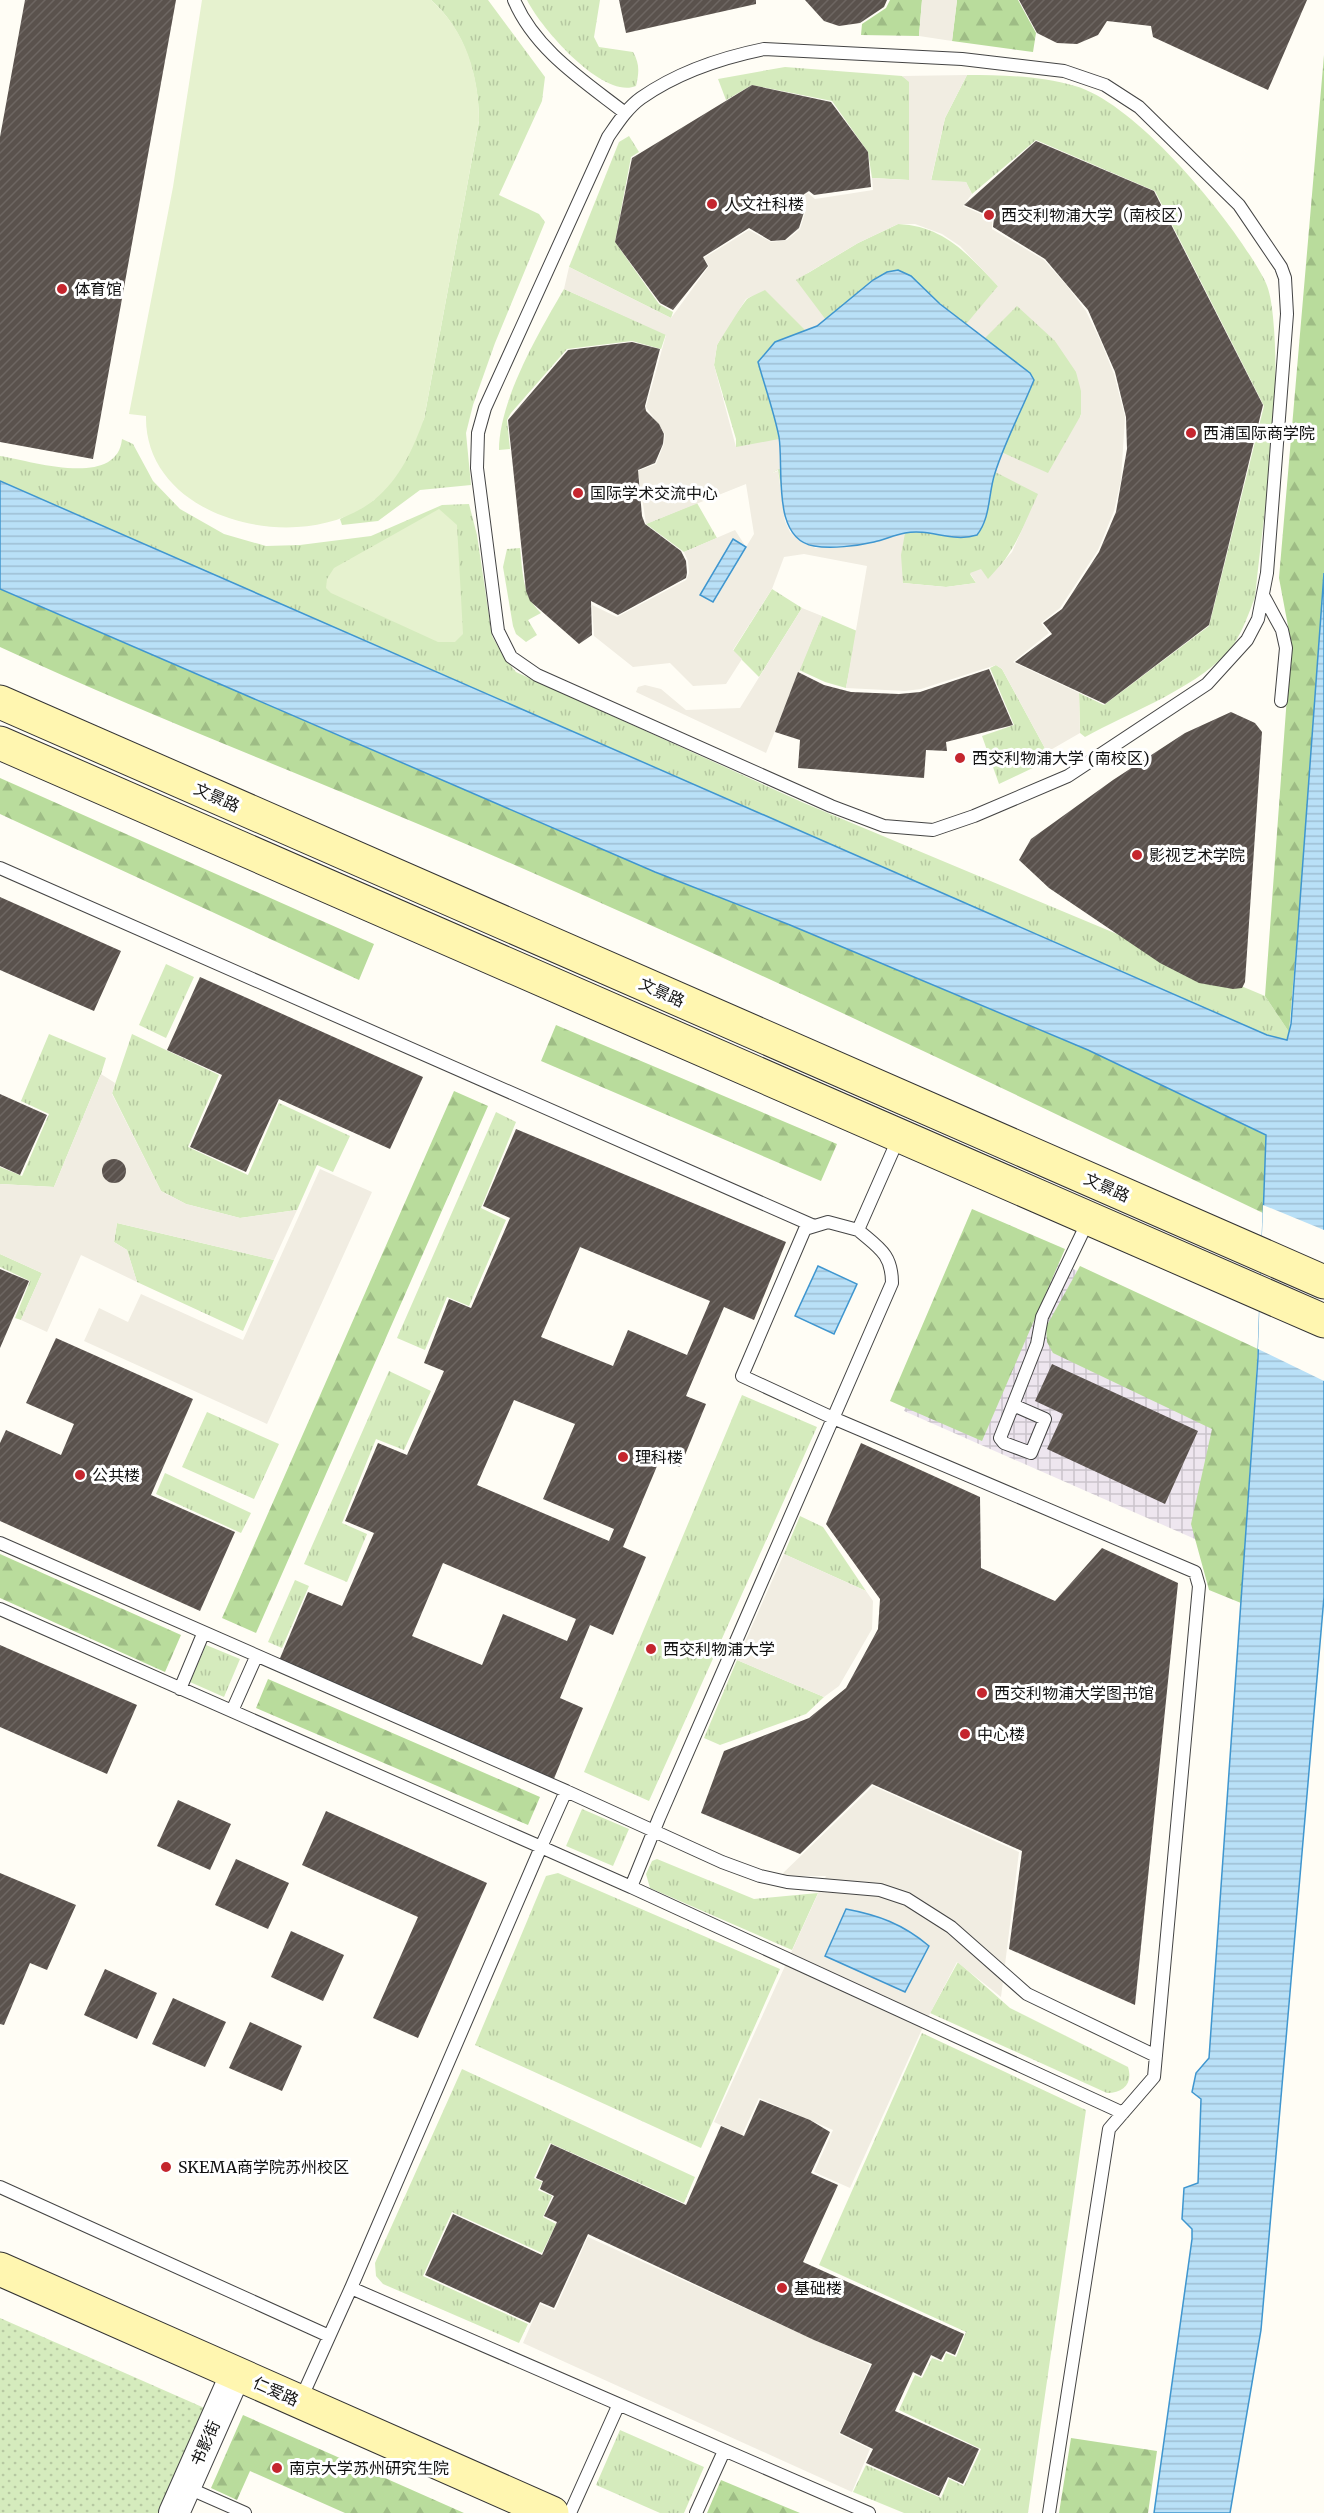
<svg xmlns="http://www.w3.org/2000/svg" width="1324" height="2513" font-family="Merriweather,'Noto Sans SC',serif">
<style>
.industrial{fill:url(#industrial-grid)}
.grass{fill:url(#grass-tufts)}
.forest{fill:url(#forest-firs)}
.park{fill:url(#park-dots)}
.pitch{fill:#e6f2cf}
.plaza{fill:#f1ede2;fill-rule:evenodd}
.water{fill:url(#water-rules);stroke:#3f96cf;stroke-width:1.5}
.pier{fill:#fffdf5}
.building{fill:url(#building-hatch);fill-rule:evenodd}
.lines{fill:none;stroke-linecap:round;stroke-linejoin:round}
.service-casing{stroke:#444;stroke-width:14}
.tertiary-casing{stroke:#444;stroke-width:32}
.secondary-casing{stroke:#333;stroke-width:35}
.service{stroke:#fff;stroke-width:12}
.tertiary{stroke:#fff;stroke-width:30}
.secondary{stroke:#fff6b0;stroke-width:33}
.poi-dot{fill:#c4262e;stroke:#fff;stroke-width:2}
.labels{text-anchor:middle;stroke-width:6;stroke-linejoin:round;paint-order:stroke}
.poi-label{font-size:16px;fill:#111;stroke:#fff;text-anchor:start}
.street-label{font-size:16px;fill:#111;stroke:#fff}
</style>
<defs>
<pattern id="industrial-grid" width="8" height="8" patternUnits="userSpaceOnUse" patternTransform="scale(1.5)"><rect width="8" height="8" fill="#eee6ef"/><path d="M0 4h8M4 0v8" fill="none" stroke="#cbc4cc"/></pattern>
<pattern id="grass-tufts" width="24" height="20" patternUnits="userSpaceOnUse" patternTransform="scale(1.5)"><rect width="24" height="20" fill="#d5ebbd"/><path d="M3 7l-1-3M5 7V3M7 7l1-3M15 17l-1-3M17 17v-4M19 17l1-3" fill="none" stroke="#b6c8a1"/></pattern>
<pattern id="forest-firs" width="22" height="20" patternUnits="userSpaceOnUse" patternTransform="scale(1.5)"><rect width="22" height="20" fill="#b9dc9c"/><path d="M5 1l3.5 6h-7zM16 11l3.5 6h-7z" fill="#9ebc85"/></pattern>
<pattern id="park-dots" width="8" height="8" patternUnits="userSpaceOnUse" patternTransform="scale(1.5)"><rect width="8" height="8" fill="#d5ebbd"/><path d="M2 2h.1M6 6h.1" fill="none" stroke="#b6c8a1" stroke-width="1.8" stroke-linecap="round"/></pattern>
<pattern id="water-rules" width="6" height="5" patternUnits="userSpaceOnUse" patternTransform="scale(1.5)"><rect width="6" height="5" fill="#b9e0f7"/><path d="M0 2.5h6" fill="none" stroke="#9ebfd3"/></pattern>
<pattern id="building-hatch" width="6" height="6" patternUnits="userSpaceOnUse" patternTransform="scale(1.5)"><rect width="6" height="6" fill="#5a524d"/><path d="M-1 1l2-2M0 6l6-6M5 7l2-2" fill="none" stroke="#6d6662"/></pattern>
</defs>
<rect width="100%" height="100%" fill="#fffdf5"/>
<path class="industrial" d="M983,1228L1242,1346L1220,1550L904,1411Z"/>
<path class="grass" d="M431,0H488L545,77L542,101L499,195L539,214L545,222L495,343L473,405L466,433L471,485L420,490L378,521L342,525L340,519L374,500L424,419L479,121C479,77 465,30 431,0Z
M527,0H600L594,37L599,47L633,52C640,64 639,73 636,86C603,100 540,27 527,0Z
M785,67L902,76L909,81V180L872,178L868,152L832,101L752,85L726,100L718,79Z
M967,75C1003,75 1040,76 1075,86C1137,103 1236,224 1265,281C1270,291 1272,306 1273,317C1282,407 1264,507 1255,597C1249,613 1243,630 1234,644C1205,685 1128,713 1085,737L1080,733L1079,693L1104,705L1209,626L1264,406L1155,191L1036,140L972,194L966,182L931,181L945,118Z
M629,136L639,152L631,157L615,242L659,304L673,312L671,318L569,267L619,142Z
M898,224C945,226 968,255 998,286C1031,319 1094,360 1081,414C1075,438 1055,460 1045,482C1028,516 1015,553 988,580L970,574L976,583L946,587L903,583L872,543C790,548 791,552 778,470L752,482L736,459V439L714,365L717,345L729,323L747,299L758,292L808,273L858,243Z
M564,289L666,334L661,349L632,341L567,349L511,413L507,420L510,449L499,450C499,400 539,332 564,289Z
M122,439L133,444L153,481L180,509L224,534L266,546L300,545L371,536L442,505L469,504L477,535L492,636L505,659L516,672L804,803L1265,996L1289,1032L1287,1040L1267,1035L0,481V456C32,461 117,489 122,439Z
M697,503L717,538L684,552L646,524Z
M520,548C523,573 522,595 541,613L528,620L537,635L526,642L516,634L513,626L503,567L507,549Z
M772,589L802,608L759,677L733,651Z
M822,616L857,631L846,688L825,682L799,670Z
M996,665L1002,669L1047,752L1039,765L999,784L982,736L1014,725L990,668Z
M166,964L194,977L166,1038L139,1025Z
M49,1034L106,1058L101,1074L54,1187L0,1184V1167L22,1176L49,1114L21,1101Z
M132,1034L219,1075L188,1147L248,1175L279,1103L350,1136L333,1172L317,1165L297,1210L240,1218L186,1204L161,1191L112,1093Z
M496,1112L516,1122L481,1208L506,1220L469,1306L447,1297L425,1350L397,1338Z
M117,1223L274,1260L243,1331L137,1282L127,1250L114,1242Z
M0,1254L42,1273L21,1320L15,1318L30,1281L0,1267Z
M389,1371L431,1391L404,1450L376,1439L342,1523L367,1534L347,1582L304,1564Z
M742,1395L817,1427L649,1801L584,1772Z
M207,1412L279,1444L254,1499L182,1467Z
M165,1473L251,1513L241,1533L156,1494Z
M800,1516L823,1527L866,1591L784,1554Z
M295,1580L309,1586L282,1648L268,1642Z
M206,1645L240,1659L224,1697L190,1682Z
M737,1660L824,1697L806,1714L720,1745L704,1738Z
M582,1809L629,1829L613,1866L566,1846Z
M657,1859L754,1899L818,1893L792,1950L650,1888L646,1874L652,1861Z
M558,1873L780,1969L701,2148L475,2045L546,1876Z
M958,1962L1010,2008L1128,2067C1133,2083 1124,2093 1107,2093L930,2013Z
M922,2033L1086,2110L1028,2513H904L853,2492L866,2465L941,2498L949,2479L964,2486L981,2449L899,2410L915,2375L922,2378L932,2358L943,2362L946,2353L956,2357L966,2332L819,2265Z
M462,2069L695,2177L684,2203L550,2143L534,2178L542,2182L538,2190L552,2196L543,2217L556,2224L542,2253L452,2212L423,2276L528,2324L519,2343L383,2284L376,2276L375,2263Z
M620,2430L704,2467L684,2513H660L596,2485Z"/>
<path class="forest" d="M890,0H922L919,36L861,35L862,24L886,8Z
M957,0H1018L1036,33L1033,52L952,41Z
M1324,55V621L1289,1032L1265,996L1291,642L1279,578Z
M0,589L655,872L790,925L1088,1050L1266,1135L1263,1213C1004,1089 745,964 480,850C321,782 158,720 0,647Z
M0,778L374,944L359,980L0,814Z
M556,1025L837,1144L821,1181L541,1061Z
M454,1091L488,1106L256,1633L222,1618Z
M972,1209L1065,1249L982,1441L890,1401Z
M1080,1266L1258,1349L1241,1603L1209,1590L1191,1524L1212,1429L1053,1353L1047,1342L1046,1327Z
M0,1554L181,1635L165,1672L0,1598Z
M268,1679L540,1797L528,1825L256,1708Z
M243,2415L464,2513H345L250,2471L237,2500L211,2488Z
M1071,2438L1157,2451L1148,2513H1059Z
M721,2480L800,2513H707Z"/>
<path class="park" d="M0,2318L209,2410L162,2513H0Z"/>
<path class="pitch" d="M202,0H431C466,31 479,75 479,121L424,419C413,449 400,479 374,500C302,558 144,521 146,416L129,414L173,187Z
M439,509L457,525L463,634L455,642H438L331,593L326,588L327,579L334,568Z"/>
<path class="plaza" d="M922,0H957L952,41L919,36Z
M967,75L945,118L931,180L966,182L972,194L963,206L992,219V229L1044,260L1067,286L1086,311L1101,342L1114,374L1125,417L1121,480L1114,511L1098,550L1060,608L1041,623L1049,633L1013,662L1079,693L1080,733L1047,752L1002,669L996,665L921,689L905,691L846,688L867,566L804,554L784,557L772,589L733,650L742,659L726,684L693,686L670,663L633,667L594,636L592,605L617,617L686,580L689,573L688,561L684,552L735,530L746,547L754,534L746,484L646,524L638,471L656,464L664,444L665,434L646,407L666,335L564,289L569,267L671,318L709,266L704,258L749,230L771,242L787,240L800,229L805,213L802,197L808,193L815,199L873,190L872,178L909,180V82L902,76ZM898,224H915L942,234L960,246L998,286L967,323L832,328L796,280L858,243ZM765,290L805,330L779,439L736,447L714,365L717,345L746,299ZM1017,306L1055,341L1076,372L1081,391V415L1048,473L972,439L977,346ZM970,459L1038,494L1012,552L988,579L981,569L970,573L976,583L946,587L903,583L901,555L905,533ZM779,469L882,491L872,543L816,548L803,543L790,532L785,521L778,471L772,473Z
M802,608L822,616L766,753L636,692L638,687L645,685L661,689L686,710L740,708Z
M101,1074L115,1083L112,1094L161,1191L186,1204L240,1218L297,1210L274,1260L117,1223L114,1242L127,1250L137,1282L81,1255L47,1332L21,1320L42,1273L0,1254V1184L54,1187Z
M320,1169L372,1192L267,1424L84,1341L99,1308L128,1322L141,1294L243,1340Z
M784,1554L866,1591L873,1601L872,1629L839,1686L824,1697L737,1660Z
M873,1786L1019,1852L1001,1997L957,1962L923,2027L850,2188L814,2172L833,2130L759,2098L742,2135L714,2122L826,1876H780Z
M588,2237L870,2365L839,2434L870,2449L852,2492L523,2343L540,2304L555,2310Z"/>
<path class="water" d="M898,270L911,276L940,304L1030,373L1034,380C1021,412 1005,441 995,473C988,494 991,517 977,535C952,543 930,528 905,533C894,535 884,540 874,542C857,546 831,549 814,546C771,539 784,468 779,437C774,412 765,387 758,362L775,342L817,326L873,280L887,272Z
M0,481L1267,1035L1287,1040L1291,1024L1324,573V1597L1261,2330L1230,2513H1154L1192,2239V2229L1182,2219L1184,2188L1198,2183L1201,2099L1192,2092L1196,2073L1209,2058L1258,1358L1266,1135L1088,1050L790,925L655,872L0,589Z
M733,539L746,547L713,602L700,595Z
M818,1266L857,1284L834,1334L795,1316Z
M846,1909C878,1915 903,1924 929,1946L905,1992L825,1956Z"/>
<path class="pier" d="M1263,1205L1324,1230V1381L1258,1349Z"/>
<path class="building" d="M25,0H176L93,459L0,442V137Z
M619,0H756V4L626,33Z
M805,0H887L884,7L860,23L839,26L824,21Z
M1019,0H1307L1268,90L1153,37L1151,26L1107,21L1098,35L1077,44L1057,43L1037,33Z
M752,85L831,102L868,152L871,187L814,195L809,191L800,197L804,212L799,228L785,240L771,241L749,228L703,257L708,266L673,310L660,303L615,242L632,158Z
M1036,141L1154,191L1263,405L1209,625L1105,704L1015,662L1052,634L1043,623L1062,609L1099,552L1116,512L1127,449L1126,417L1115,372L1088,310L1045,259L993,227L994,218L964,205Z
M632,342L660,349L645,406L646,411L659,424L664,434L663,444L655,463L638,470L642,516L645,524L681,551L686,561L687,573L686,578L618,615L591,601L592,635L579,644L530,601L526,591L508,420L568,350Z
M989,669L1013,725L946,742L947,751L926,750L924,778L798,768L800,740L775,732L798,672L824,685L851,692L899,694L920,692Z
M1231,712L1255,723L1262,732L1245,982L1242,988L1233,989L1199,983L1160,963L1049,888L1019,860L1031,839L1113,780L1185,733Z
M0,897L121,951L94,1011L0,970Z
M200,977L423,1077L390,1149L279,1099L246,1172L190,1147L222,1075L167,1050Z
M0,1094L47,1115L20,1175L0,1166Z
M516,1129L786,1242L754,1320L724,1307L686,1396L706,1404L680,1467L660,1459L623,1547L646,1557L613,1635L590,1625L560,1698L583,1708L551,1786L275,1670L308,1592L342,1606L374,1533L345,1521L378,1443L407,1455L444,1371L424,1363L449,1299L471,1308L510,1218L483,1206ZM580,1247L710,1301L687,1355L628,1330L613,1366L541,1337ZM514,1400L575,1424L543,1499L614,1529L609,1541L477,1485ZM443,1563L576,1619L567,1641L503,1614L482,1665L412,1636Z
M102 1171a12 12 0 1 1 24 0a12 12 0 1 1-24 0Z
M0,1269L29,1281L0,1348Z
M56,1338L193,1399L151,1495L235,1532L200,1611L0,1521V1443L6,1430L61,1455L74,1424L26,1403Z
M1052,1364L1198,1431L1165,1504L1047,1449L1063,1414L1035,1401Z
M861,1443L980,1497L981,1568L1055,1601L1102,1548L1178,1583L1135,2005L1009,1949L1022,1851L872,1784L800,1854L701,1813L724,1751L809,1718L846,1688L878,1629L880,1599L826,1524Z
M0,1645L137,1705L107,1774L0,1727Z
M178,1800L231,1824L210,1870L157,1846Z
M326,1811L487,1883L418,2038L373,2018L418,1917L302,1865Z
M236,1859L289,1883L268,1929L215,1905Z
M0,1873L76,1905L47,1970L30,1963L4,2025L0,2024Z
M291,1931L344,1955L323,2001L271,1977Z
M105,1969L157,1993L137,2039L84,2015Z
M173,1998L226,2022L205,2067L152,2044Z
M250,2022L302,2046L282,2091L229,2068Z
M760,2100L810,2120L830,2132L811,2173L838,2185L803,2262L964,2334L955,2355L946,2351L941,2360L931,2355L921,2376L913,2372L895,2411L979,2449L963,2484L948,2477L939,2496L866,2463L873,2449L840,2433L872,2364L814,2340L588,2234L554,2308L540,2302L530,2323L425,2275L453,2214L542,2255L557,2222L544,2216L554,2196L540,2189L543,2181L536,2178L551,2144L686,2205L721,2126L744,2136Z"/>
<g class="lines">
<defs>
<path id="service" d="M514,0C535,50 584,81 625,113
M764,49L962,59L1064,71L1105,85L1139,107L1239,205L1281,267L1285,278L1287,314L1267,573L1258,619L1247,640L1207,684L1068,776L974,816L933,830L884,826L831,806L537,675L511,657L498,631L477,468L478,433L485,408L608,137C617,124 627,108 641,98C678,72 720,58 764,49Z
M1263,595L1282,630L1286,648L1281,701
M0,868L814,1226
M858,1230L828,1222L805,1229L742,1376L833,1418L1195,1572L1199,1586L1154,2077L1109,2129L1049,2513
M1013,1405L1037,1344L1042,1317L1089,1219
M1013,1405L1045,1419L1031,1453L1004,1443L1000,1438Z
M0,1543L566,1791L541,1847L0,1609
M180,1689L203,1634
M232,1711L256,1657
M566,1791L722,1862L760,1876L787,1882L880,1890L907,1899L951,1927L1027,1994L1156,2056
M631,1887L1123,2113
M0,2187L329,2336
M300,2401L351,2288
M186,2487L245,2513
M570,2513L618,2406
M696,2513L724,2451
M869,2513L351,2288L541,1847L631,1887L659,1818L892,1283C892,1254 879,1248 858,1230L899,1137"/>
<path id="tertiary" d="M174,2513L236,2373"/>
<path id="secondary" d="M0,702L1324,1282
M0,743L1324,1321
M0,2269L552,2513"/>
</defs>
<use href="#service" class="service-casing"/>
<use href="#tertiary" class="tertiary-casing"/>
<use href="#secondary" class="secondary-casing"/>
<use href="#service" class="service"/>
<use href="#tertiary" class="tertiary"/>
<use href="#secondary" class="secondary"/>
</g>
<g class="poi-dot">
<circle cx="712" cy="204" r="6"/>
<circle cx="989" cy="215" r="6"/>
<circle cx="62" cy="289" r="6"/>
<circle cx="1191" cy="433" r="6"/>
<circle cx="578" cy="493" r="6"/>
<circle cx="960" cy="758" r="6"/>
<circle cx="1137" cy="855" r="6"/>
<circle cx="623" cy="1457" r="6"/>
<circle cx="80" cy="1475" r="6"/>
<circle cx="651" cy="1649" r="6"/>
<circle cx="982" cy="1693" r="6"/>
<circle cx="965" cy="1734" r="6"/>
<circle cx="166" cy="2167" r="6"/>
<circle cx="782" cy="2288" r="6"/>
<circle cx="277" cy="2468" r="6"/>
</g>
<g class="labels">
<g class="poi-label">
<text x="724" y="210">人文社科楼</text>
<text x="1001" y="221">西交利物浦大学（南校区）</text>
<text x="74" y="295">体育馆</text>
<text x="1203" y="439">西浦国际商学院</text>
<text x="590" y="499">国际学术交流中心</text>
<text x="972" y="764">西交利物浦大学 (南校区)</text>
<text x="1149" y="861">影视艺术学院</text>
<text x="635" y="1463">理科楼</text>
<text x="92" y="1481">公共楼</text>
<text x="663" y="1655">西交利物浦大学</text>
<text x="994" y="1699">西交利物浦大学图书馆</text>
<text x="977" y="1740">中心楼</text>
<text x="178" y="2173">SKEMA商学院苏州校区</text>
<text x="794" y="2294">基础楼</text>
<text x="289" y="2474">南京大学苏州研究生院</text>
</g>
<g class="street-label">
<text transform="translate(217 797) rotate(24)" y="6">文景路</text>
<text transform="translate(662 992) rotate(24)" y="6">文景路</text>
<text transform="translate(1107 1187) rotate(24)" y="6">文景路</text>
<text transform="translate(276 2391) rotate(24)" y="6">仁爱路</text>
<text transform="translate(205 2443) rotate(-66)" y="6">书影街</text>
</g>
</g>
</svg>
